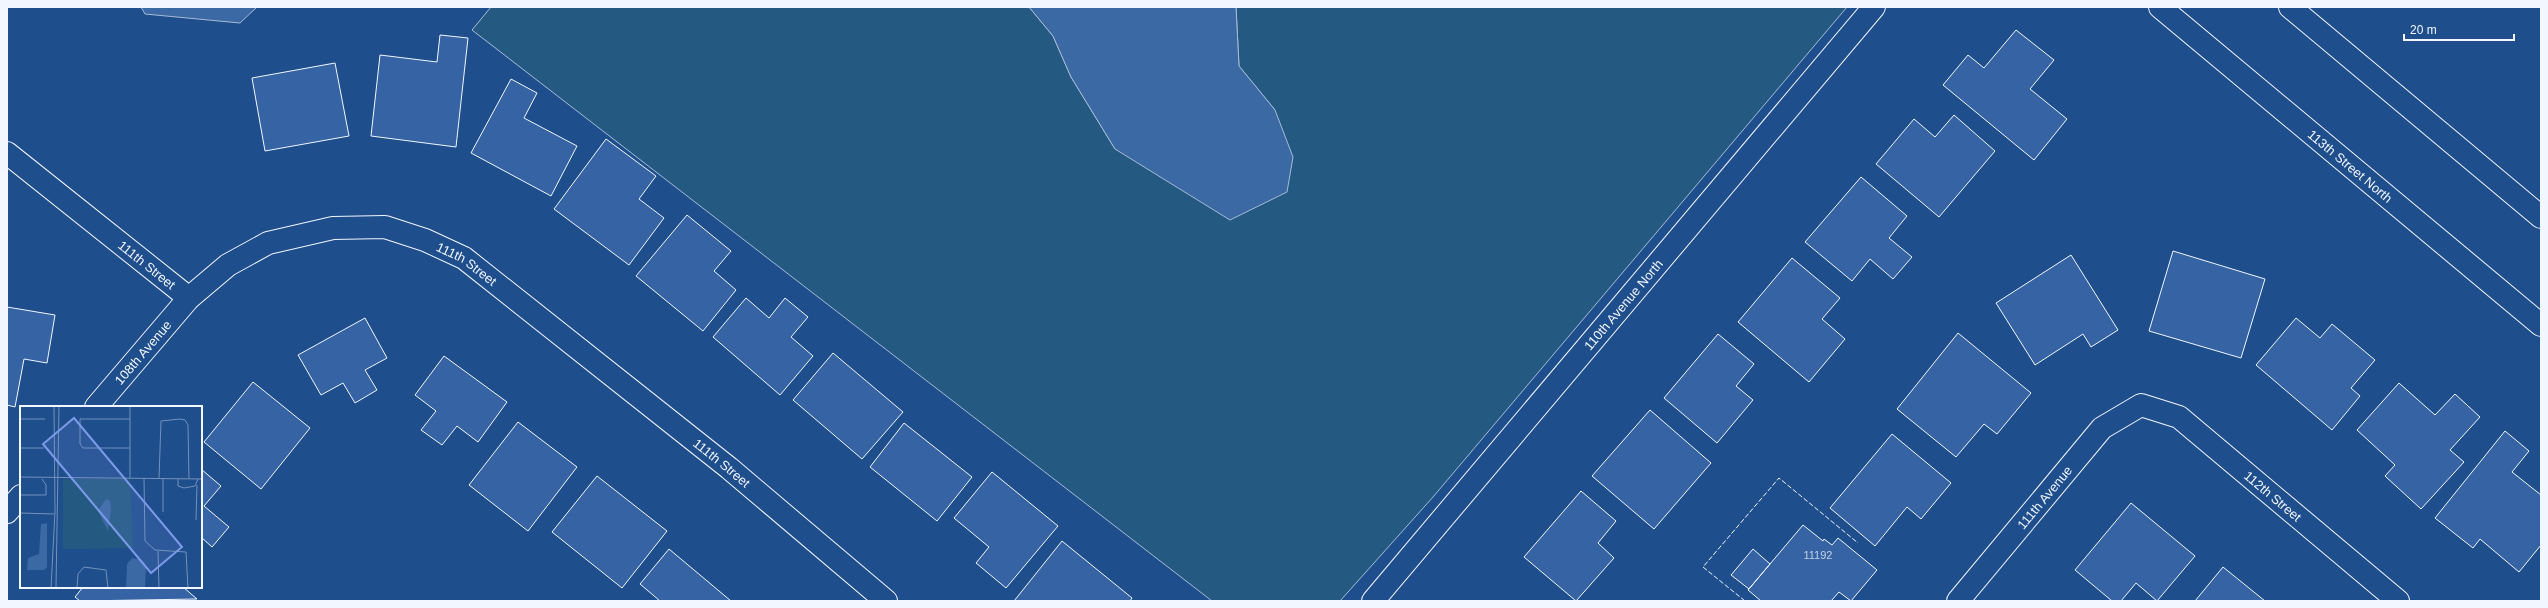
<svg xmlns="http://www.w3.org/2000/svg" width="2548" height="608" font-family="Arial,sans-serif">
<style>
.green{fill:#245a82;stroke:#a8bbd7}
.water{fill:#3b69a3;stroke:#a8bbd7}
.building{fill:#3563a3;stroke:#f2f6ff}
.lines{fill:none;stroke-linecap:round;stroke-linejoin:round}
.minor-casing{stroke:#f2f6ff;stroke-width:24}
.tertiary-casing{stroke:#f2f6ff;stroke-width:24}
.secondary-casing{stroke:#f2f6ff;stroke-width:24}
.minor{stroke:#1f4e8c;stroke-width:22}
.tertiary{stroke:#1f4e8c;stroke-width:22}
.secondary{stroke:#1f4e8c;stroke-width:22}
.fence{stroke:#f2f6ff;stroke-width:1;stroke-dasharray:5 2;stroke-linecap:butt}
.labels{text-anchor:middle;stroke-width:3;stroke-linejoin:round;paint-order:stroke}
.number-label{font-size:11px;fill:#c3d1e8}
.street-label{font-size:13px;fill:#f2f6ff;stroke:#1f4e8c}
.inset-road{fill:none;stroke:#7391ba;stroke-width:1}
.view{fill:#7d9aea;fill-opacity:0.15;stroke:#7d9aea;stroke-width:2}
.inset-edge{fill:none;stroke:#f2f6ff;stroke-width:2}
</style>
<rect width="100%" height="100%" fill="#1f4e8c"/>
<path class="green" d="M491,7H1029L1053,36L1071,77L1115,149L1275,110L1239,66L1236,7H1847L1433,497L1340,601H1212L472,30Z"/>
<path class="water" d="M141,7H257L240,23L145,14Z
M1029,7H1236L1239,66L1275,110L1293,157L1287,192L1230,220L1115,149L1071,77L1053,36Z"/>
<path class="building" d="M2016,30L2054,60L2030,89L2067,119L2034,160L1943,85L1968,55L1984,68Z
M440,35L468,38L456,147L371,136L380,55L437,62Z
M335,63L349,136L265,151L252,78Z
M511,79L537,93L524,118L577,146L551,196L471,153Z
M1954,115L1995,151L1939,217L1876,164L1914,119L1935,137Z
M606,139L656,176L639,199L664,218L629,265L554,209Z
M1861,177L1907,216L1889,238L1912,257L1893,279L1870,259L1852,281L1805,242Z
M687,215L731,251L714,271L736,290L703,331L636,276Z
M2173,251L2265,279L2241,358L2149,331Z
M2071,255L2118,330L2091,347L2083,334L2035,365L1996,303Z
M1792,258L1840,298L1822,319L1845,339L1809,382L1738,322Z
M746,298L769,318L785,298L808,317L791,337L813,356L780,395L713,337Z
M7,307L55,315L47,363L24,359L15,407L7,405Z
M365,318L387,358L365,370L377,390L355,403L343,383L321,395L298,355Z
M2296,318L2320,338L2332,324L2375,360L2351,388L2360,396L2332,430L2256,365Z
M1958,333L2031,393L1997,434L1984,424L1956,457L1897,409Z
M1718,334L1754,364L1736,386L1753,400L1717,443L1664,398Z
M833,353L903,412L862,459L793,400Z
M444,356L507,402L478,442L457,426L442,445L421,430L436,411L415,395Z
M253,382L310,428L261,489L204,442Z
M2399,383L2435,415L2455,394L2480,417L2450,450L2464,462L2421,509L2385,476L2395,465L2357,430Z
M1650,410L1711,463L1654,529L1592,476Z
M518,422L577,467L528,531L469,485Z
M904,423L972,477L937,521L870,467Z
M2505,431L2529,451L2512,472L2541,495V545L2519,572L2480,539L2473,548L2435,518Z
M1892,434L1951,483L1921,519L1907,507L1875,546L1830,508Z
M201,469L221,486L204,506L229,527L212,547L201,537Z
M992,472L1058,526L1006,588L976,563L989,547L954,518Z
M597,476L667,531L622,588L552,532Z
M1581,491L1616,521L1598,543L1614,558L1576,601L1524,557Z
M2131,503L2195,556L2157,601L2136,583L2121,601H2112L2075,570Z
M1803,525L1823,541L1824,539L1832,545L1838,538L1877,570L1851,601L1839,592L1831,601H1761L1748,590Z
M1062,541L1132,598L1130,601H1014Z
M669,549L731,601H660L640,584Z
M1753,549L1770,564L1749,589L1731,575Z
M2223,567L2265,601H2195Z
M83,587H183L197,599L80,601L75,597Z"/>
<g class="lines">
<defs>
<g id="minor">
<path id="s1" d="M7,153L189,298"/>
<path id="s2" d="M96,407L189,298L228,265L268,243L333,228L385,227L425,240L464,258L729,468L886,601"/>
<path d="M7,512L21,496"/>
<path id="s3" d="M1958,601L2102,428L2141,405L2179,417L2398,601"/>
</g>
<g id="tertiary">
<path id="s4" d="M1373,601L1874,7"/>
</g>
<g id="secondary">
<path id="s5" d="M2160,7L2541,325"/>
<path d="M2290,7L2541,217"/>
</g>
</defs>
<use href="#minor" class="minor-casing"/>
<use href="#tertiary" class="tertiary-casing"/>
<use href="#secondary" class="secondary-casing"/>
<use href="#minor" class="minor"/>
<use href="#tertiary" class="tertiary"/>
<use href="#secondary" class="secondary"/>
<path class="fence" d="M1745,601L1703,567L1779,478L1858,543"/>
</g>
<g class="labels">
<g class="number-label">
<text x="1818" y="559">11192</text>
</g>
<g class="street-label">
<text dy="5" stroke="none"><textPath href="#s5" startOffset="248">113th Street North</textPath></text>
<text dy="5" stroke="none"><textPath href="#s1" startOffset="179">111th Street</textPath></text>
<text dy="5" stroke="none"><textPath href="#s2" startOffset="449">111th Street</textPath></text>
<text dy="5" stroke="none"><textPath href="#s4" startOffset="388">110th Avenue North</textPath></text>
<text dy="5" stroke="none"><textPath href="#s2" startOffset="72">108th Avenue</textPath></text>
<text dy="5" stroke="none"><textPath href="#s2" startOffset="773">111th Street</textPath></text>
<text dy="5" stroke="none"><textPath href="#s3" startOffset="433">112th Street</textPath></text>
<text dy="5" stroke="none"><textPath href="#s3" startOffset="135">111th Avenue</textPath></text>
</g>
</g>
<g transform="translate(20 406)">
<rect width="182" height="182" fill="#1f4e8c"/>
<path d="M43,73H110L113,142L43,143ZM82,101L91,104L87,122L79,104Z" fill="#245a82" fill-rule="evenodd"/>
<path d="M86,93L90,95L91,104L88,125L78,105ZM27,117V161L24,164H7L8,152L19,148L21,118ZM112,152L122,154L126,159L125,182H106L107,158Z" fill="#3b69a3"/>
<path class="inset-road" d="M0,13H25M110,13H60V38L63,42H110M0,42H24M0,71L182,73M110,72V0M124,72L125,135L135,144L166,146L168,182M139,72L141,15L160,13L165,14L168,19L169,73M158,73V80L164,82L175,80L178,73M0,89H26V79L22,73M143,106V72M0,107L34,108M176,114L177,79M138,145L139,182M31,182L35,105L34,0M36,182L39,0M57,182L58,168L64,161L86,164L88,182"/>
<path class="view" d="M54,12L162,141L131,167L23,38Z"/>
<rect width="182" height="182" class="inset-edge"/>
</g>
<rect width="2548" height="608" fill="none" stroke="#f2f6ff" stroke-width="16"/>
<path d="M2404 34v6h110v-6" fill="none" stroke="#f2f6ff" stroke-width="2"/>
<text x="2410" y="34" font-size="12" fill="#f2f6ff" stroke="#1f4e8c" stroke-width="3" paint-order="stroke">20 m</text>
</svg>
